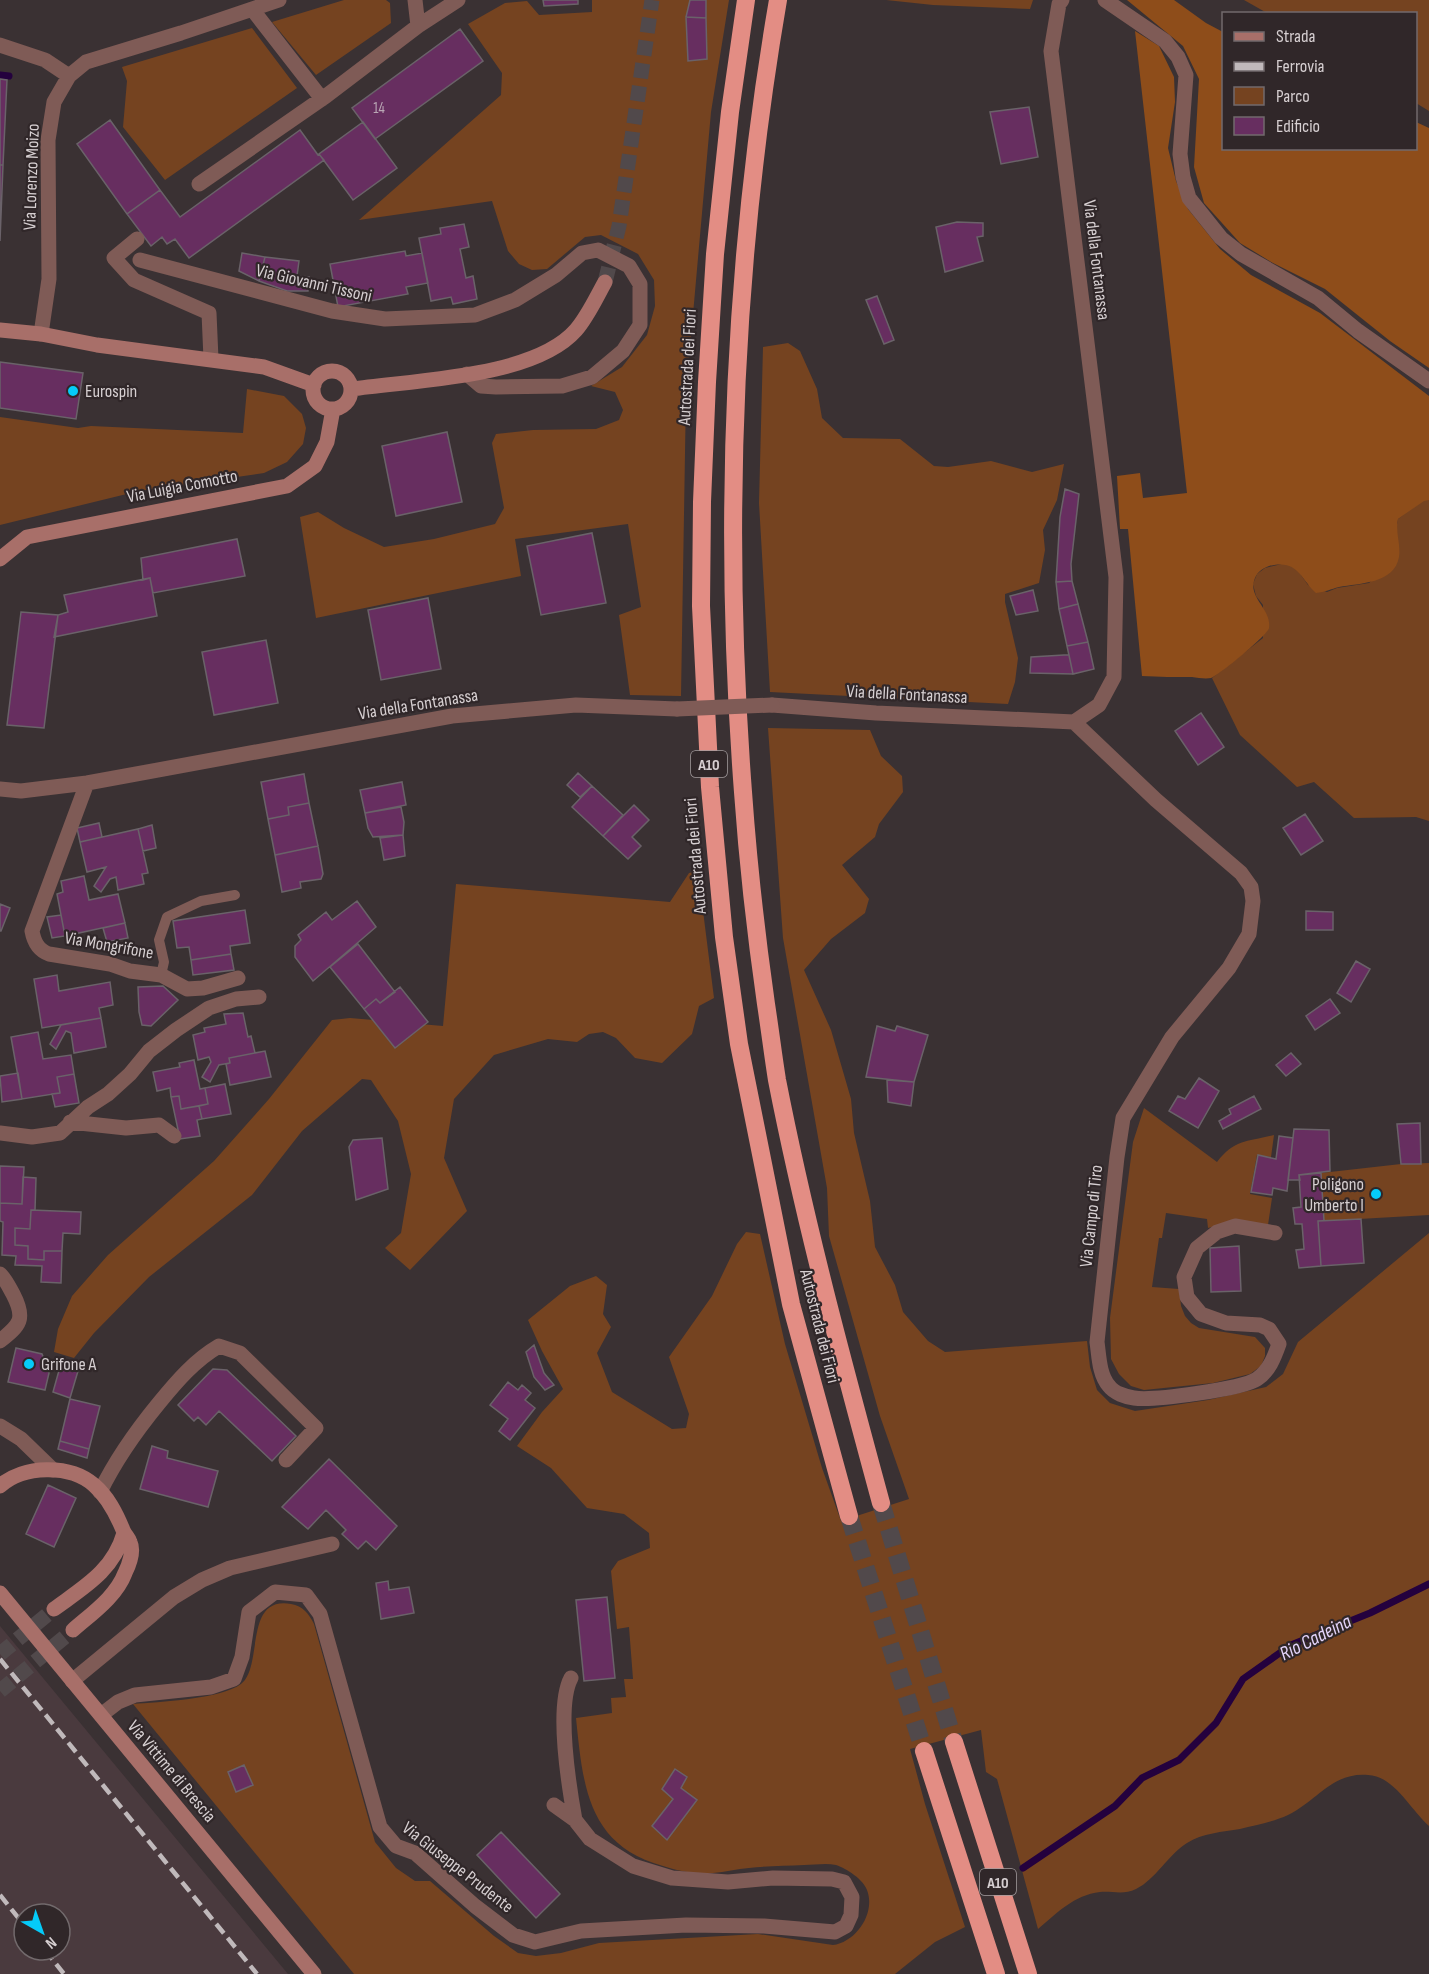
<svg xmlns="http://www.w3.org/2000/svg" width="1429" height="1974" font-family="'Sofia Sans Condensed',sans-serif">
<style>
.built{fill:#4a3a3e;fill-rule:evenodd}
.green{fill:#754320}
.forest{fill:#8e4d1a}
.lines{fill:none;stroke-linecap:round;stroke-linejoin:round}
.stream{stroke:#24013e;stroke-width:7}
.building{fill:#672e60;stroke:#6a6269;stroke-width:1.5}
.secondary-tunnel{stroke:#51494b;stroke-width:15;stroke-dasharray:15 8;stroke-linecap:butt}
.highway-tunnel{stroke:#51494b;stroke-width:18;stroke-dasharray:18 9;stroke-linecap:butt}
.lane{stroke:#7f5b56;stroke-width:10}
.street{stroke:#7f5b56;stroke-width:15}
.secondary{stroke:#a86f69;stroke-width:15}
.highway{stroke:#e38d84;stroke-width:18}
.rail{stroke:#c0b9bb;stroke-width:4.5;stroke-dasharray:12 6;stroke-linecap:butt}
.street-bridge{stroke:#7f5b56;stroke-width:15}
.poi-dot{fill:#05cbf9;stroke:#302729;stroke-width:2}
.labels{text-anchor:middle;stroke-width:4.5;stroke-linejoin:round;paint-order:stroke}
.number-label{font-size:15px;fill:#baa7b5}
.shield{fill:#302729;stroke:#a49d9f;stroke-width:1.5}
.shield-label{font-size:16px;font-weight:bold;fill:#d6cfd1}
.street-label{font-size:18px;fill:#d6cfd1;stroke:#302729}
.poi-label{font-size:18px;fill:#d6cfd1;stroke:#302729;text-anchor:start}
.water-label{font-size:20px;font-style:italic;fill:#e4d4fa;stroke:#302729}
</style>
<rect width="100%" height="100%" fill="#3a3133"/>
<path class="built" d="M0,1626L288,1974H0ZM24,1914H60V1950H24Z"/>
<path class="green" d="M344,0H386L390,3L391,23L316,75L272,22Z
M592,0H729L711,112L686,393L681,696L630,695L619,615L641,607L628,524L515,539L521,576L316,618L300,517L318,512L344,528L384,547L434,539L495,524L504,508L492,443L496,434L533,430L596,429L619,420L623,410L615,392L591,386L622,367L647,335L655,306L654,280L638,254L601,235L585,237L547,269L532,270L519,264L508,251L492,201L359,220L501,95L502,73L468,24L505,3L527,1L539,15L592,12Z
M886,0H1033L1030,9L933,5Z
M1244,0H1429V111L1416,103V14L1267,13Z
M252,28L297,88L165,180L123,127L127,81L122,67Z
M788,343L800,351L817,389L822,418L843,438L900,439L934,466L948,467L991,461L1032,472L1064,464L1057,500L1043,530L1045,550L1039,583L1005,594V602L1018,658L1015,682L1008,704L770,692L759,503L763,347Z
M247,389L284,396L302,414L306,428L303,444L287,462L264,473L139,491L0,525V417L78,428L91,426L243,433Z
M1424,500H1429V821L1416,817L1354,818L1314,782L1297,787L1240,735L1212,678L1263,638V605L1256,596L1253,584L1257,574L1265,568L1286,563L1296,568L1308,585L1327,592L1337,588L1369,583L1399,555L1396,530L1398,519Z
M768,728L870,730L881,756L902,776L903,792L879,824L875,837L842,865L869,899L865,913L831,939L804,970L831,1030L851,1099L854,1133L870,1201L875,1247L895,1285L903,1312L928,1341L945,1352L1087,1341L1090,1367L1097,1390L1110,1403L1135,1411L1208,1400L1266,1387L1283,1374L1298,1342L1429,1233V1826C1410,1809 1394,1776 1368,1775C1332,1772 1317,1801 1288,1815C1273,1822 1256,1825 1240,1829C1223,1832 1202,1833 1187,1843C1169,1854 1155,1880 1136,1889C1124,1895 1113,1891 1100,1892C1074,1895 1057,1913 1038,1929L997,1779L986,1772L981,1730L910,1749L925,1804L965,1927L935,1942L895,1974H354L133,1704C158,1702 221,1699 241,1684C264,1666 243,1596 291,1604C303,1606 309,1614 314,1624L375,1842L396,1868L415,1881H430L494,1936L518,1953L536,1956L561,1953L599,1943L758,1934L833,1945C856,1942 876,1913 867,1890C863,1879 847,1869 836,1865C826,1863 814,1865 804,1865C786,1866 767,1866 749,1868C737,1869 725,1872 713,1873C696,1875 679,1871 663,1866C587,1845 583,1785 576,1718L612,1713L611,1698L626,1697L624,1679H633L629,1627L617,1629L611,1571L618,1561L650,1548L649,1533L624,1514L587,1508L551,1468L517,1446L542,1412L563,1389L542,1351L528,1320L570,1286L596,1276L607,1285L603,1314L611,1327L597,1353L612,1392L672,1429L686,1428L689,1414L669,1357L712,1296L737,1244L746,1232L760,1234L785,1344L822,1468L841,1521L909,1499L880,1416L829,1236L827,1188L783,938Z
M698,871L714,998L699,1006L692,1034L662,1063L635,1058L616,1038L603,1032L589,1034L577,1042L548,1039L494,1055L454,1099L444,1158L467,1211L410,1270L385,1248L401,1233L411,1174L398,1121L371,1080L362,1079L302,1131L252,1195L149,1277L94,1333L74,1358L54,1352L58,1329L72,1296L108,1255L214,1161L269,1099L332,1020L350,1018L443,1026L456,884L670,902L689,873Z
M1144,1108L1217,1162C1235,1139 1246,1142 1274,1135L1271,1157L1257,1155L1250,1194L1272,1198L1268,1225L1230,1222L1208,1228L1207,1219L1166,1213L1162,1238H1159L1152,1287L1179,1289L1181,1306L1185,1316L1191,1323L1199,1328L1255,1337L1265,1348V1356L1261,1366L1250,1374L1213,1383L1144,1390L1131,1386L1119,1374L1111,1359L1110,1318L1133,1142Z
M1429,1163V1215L1324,1221L1321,1173L1401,1164Z"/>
<path class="forest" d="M1127,0H1174L1206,23L1223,32L1224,148H1416V122L1429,128V368L1390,341L1325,289L1273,263L1240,243L1204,203L1194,167L1199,79L1183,46Z
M1135,31L1159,46L1174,77L1175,102L1168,148L1176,181L1188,209L1220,249L1251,275L1320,313L1429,396V500L1424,501L1398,519C1395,532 1401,544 1399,557C1394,584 1360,583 1339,587C1331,589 1325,592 1316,593C1299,577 1298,559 1269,566C1261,569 1256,573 1254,581C1249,598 1272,610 1269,628C1268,635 1218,676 1211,678C1206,679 1198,678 1192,677C1176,677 1159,677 1142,676L1128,529H1120L1117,476L1140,473L1143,498L1187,493Z"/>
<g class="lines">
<path class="stream" d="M0,75L9,76
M1023,1868L1115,1806L1142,1778L1179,1760L1216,1723L1243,1679L1291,1645L1370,1613L1429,1584"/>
</g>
<path class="building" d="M543,0H578V4L544,6Z
M690,0H706V18L686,17Z
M686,17L706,18L707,59L688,61Z
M460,29L483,61L375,139L352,108Z
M0,79L7,80L3,165H0Z
M1029,107L1038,157L1001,164L990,112Z
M110,120L160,190L127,214L77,144Z
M363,122L397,168L353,200L319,154Z
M300,130L318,155L319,154L324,160L189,258L175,239L167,244L162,237L151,246L127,214L160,190L180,217Z
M0,165H3L0,241Z
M957,222L983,223V236L977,237L983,261L945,272L936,227Z
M464,224L469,247L460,249L466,278L473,276L477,299L453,304L451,297L431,301L419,238L441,234L440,228Z
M405,251L406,256L422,253L428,283L406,287L408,294L338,307L330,264Z
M242,253L265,257L259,281L239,271Z
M265,257L299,261L297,276L309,277L308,291H287L259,281Z
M877,296L894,340L884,344L866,300Z
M0,362L83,373L76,419L0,408Z
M447,432L462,502L396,516L382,446Z
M1065,489L1079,494L1071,564L1072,581L1056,582L1060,517Z
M592,533L606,603L541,615L527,546Z
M237,539L245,576L153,593L150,578L143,580L141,558Z
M150,578L157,616L54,637L58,615L68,612L64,595Z
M1072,581L1078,604L1059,609L1056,582Z
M1033,590L1038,611L1016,615L1010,596Z
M428,598L441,669L381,680L368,610Z
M1078,604L1088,642L1067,646L1059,609Z
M21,612L58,615L44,728L7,725Z
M266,640L278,703L214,715L202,652Z
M1088,642L1094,669L1073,674L1067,646Z
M1064,655H1069L1073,674L1030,673L1031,657Z
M1201,713L1224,747L1198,765L1175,731Z
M578,773L592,786L580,797L567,785Z
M304,774L309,803L288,807L289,815L268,819L261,782Z
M402,782L406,805L365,813L360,790Z
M592,786L623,815L603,836L572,807Z
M309,803L318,846L275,855L268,819L289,815L288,807Z
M634,805L649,820L632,837L641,846L628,859L603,836Z
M401,807L404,822L403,835L373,837L368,828L365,813Z
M1305,814L1323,841L1301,855L1283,828Z
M99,823L102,837L80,842L77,828Z
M152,825L156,848L143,851L138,829Z
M138,829L148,873L142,874L144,884L118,890L116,877L110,879L101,892L94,886L106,867L87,872L80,842Z
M403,835L405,856L384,860L380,838Z
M318,846L323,874L321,879L300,882L301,888L282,892L275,855Z
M84,876L89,900L118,894L125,923L65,936L57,894L63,892L61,881Z
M357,901L376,927L313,981L295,957V946L301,940L298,935L326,912L332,920Z
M0,904L10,908L1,931H0Z
M245,910L250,943L230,946L231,954L191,960L189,947L177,948L173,921Z
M1306,911L1333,912V930H1306Z
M61,915L65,936L52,938L47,917Z
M125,923L128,938L107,942L103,928Z
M358,944L395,992L380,1003L376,999L364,1009L330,967Z
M231,954L234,970L193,975L191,960Z
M1356,961L1370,969L1351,1002L1337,993Z
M57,975L59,991L110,982L113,1005L99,1008L101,1018L42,1028L34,979Z
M163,986L178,1000L151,1026L142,1025L139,1012L138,987Z
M400,987L428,1022L395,1048L364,1009L376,999L380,1003Z
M1330,999L1340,1013L1315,1030L1306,1016Z
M243,1013L248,1037L251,1036L255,1053L229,1058L230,1063L219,1065L210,1082L202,1077L211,1062L209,1057L198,1060L193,1035L205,1032L204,1028L226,1024L224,1014Z
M101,1018L106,1047L74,1053L71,1033L66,1031L56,1049L50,1044L61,1025Z
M877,1026L895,1031L897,1026L928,1035L914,1082L866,1077Z
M38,1032L43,1059L71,1055L74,1074L57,1077L60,1093L22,1099L11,1037Z
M265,1051L271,1077L230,1085L226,1064L230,1063L229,1058Z
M1291,1053L1301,1064L1286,1076L1276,1065Z
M194,1060L200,1089L205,1088L208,1104L181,1109L179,1096L171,1097L170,1088L157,1091L153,1072L180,1067L179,1063Z
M18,1073L22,1099L2,1102L0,1076Z
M74,1074L79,1103L55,1107L52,1094L60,1093L57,1077Z
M1199,1078L1219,1091L1198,1128L1169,1111L1178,1096L1185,1099Z
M887,1080L914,1082L911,1106L888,1102Z
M225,1084L231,1114L202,1119L199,1106L208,1104L205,1088Z
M179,1096L181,1109L199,1106L202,1119L197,1120L200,1136L180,1139L171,1097Z
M1254,1096L1261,1109L1223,1129L1219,1121L1231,1114L1229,1109Z
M1420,1123L1421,1164H1401L1397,1124Z
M1294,1129L1329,1130L1330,1171L1299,1175L1300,1180H1288Z
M1279,1136L1293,1138L1287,1191L1273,1188L1272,1195L1251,1192L1258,1155L1276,1159Z
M382,1138L388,1189L356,1200L349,1147L353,1140Z
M0,1166L24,1167L22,1204L0,1203Z
M1321,1173L1324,1221H1318L1321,1266L1299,1268L1296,1250L1304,1249L1302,1224H1295L1293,1208L1301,1207L1299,1175Z
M23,1177L36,1178L35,1210H31L30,1229L15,1228V1245L28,1246V1259L44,1260V1251H62L61,1283L41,1282L42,1266L15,1265L16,1256L2,1255L3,1222L0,1221V1203L22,1204Z
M31,1210L81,1212L80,1234L63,1233L62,1251H44V1260L28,1259V1246L15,1245V1228L30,1229Z
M1361,1219L1364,1263L1321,1266L1318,1221Z
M1239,1246L1241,1291L1211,1292L1210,1248Z
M534,1345L544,1373L554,1385L545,1390L534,1377L526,1352Z
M16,1348L42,1354L49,1373L45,1390L8,1382Z
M60,1367L78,1371L70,1398L53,1392Z
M213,1369L227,1370L296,1436L272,1461L219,1411L206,1425L198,1417L194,1421L178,1405Z
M508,1382L518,1390L522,1385L531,1393L525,1400L535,1408L510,1440L499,1431L508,1419L490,1405Z
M70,1399L100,1406L89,1449L60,1441Z
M60,1441L89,1449L87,1458L58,1449Z
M152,1446L168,1451L167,1458L218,1471L208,1507L140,1489Z
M329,1459L397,1526L376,1550L366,1541L358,1549L342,1534L346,1530L326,1510L308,1529L282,1507Z
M48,1485L76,1498L54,1547L26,1534Z
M388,1581L389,1590L409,1587L414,1613L381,1619L376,1583Z
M607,1597L615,1678L584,1681L576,1600Z
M244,1765L253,1785L236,1792L228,1772Z
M675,1769L687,1777L681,1788L697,1800L667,1840L652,1826L673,1799L662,1789Z
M501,1832L560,1894L536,1918L477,1855Z"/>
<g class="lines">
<path class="secondary-tunnel" d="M605,282L619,226L652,0
M0,1654L54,1609
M0,1691L73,1630"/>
<path class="highway-tunnel" d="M881,1503L954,1742
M849,1516L924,1751"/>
<path class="lane" d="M161,975L164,962L159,940L167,917L201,901L235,895"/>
<path class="street" d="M1105,0L1165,41L1178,57L1186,75L1180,154L1183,177L1189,198L1221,238L1241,254L1318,298L1358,331L1429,381
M252,9L322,99
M418,26L458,0
M0,45L45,60L69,76
M199,184L326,96L418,26L415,0
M137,239L114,258L134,280L209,313L211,359
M140,260L332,311L385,319L475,315L515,300L556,275L582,253L598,250L629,266L640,284V325L623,351L592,377L562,386L496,387L481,386L467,374
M41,334L49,279L48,140L54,102L69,76L86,62L181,33L279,0
M772,705L876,713L1074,722L1099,705L1114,677L1116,577L1051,51L1059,4L1062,0
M1074,722L1156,800L1241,873L1251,887L1253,901L1249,934L1229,968L1172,1037L1123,1118L1117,1157L1097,1342C1099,1355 1099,1375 1109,1386C1114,1393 1126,1397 1134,1398C1153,1401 1242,1389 1257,1379C1269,1371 1274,1358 1279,1344L1269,1329L1260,1325L1226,1323L1201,1314L1187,1297L1184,1277L1197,1248L1217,1232L1235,1226L1275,1233
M87,783L32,931C34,942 38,950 49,954L110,964L130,971L161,975L187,989L203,988L238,978
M0,789L21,791L87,783L452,716L576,705L677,709
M70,1122L126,1128L159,1125L174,1136
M0,1133L32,1137L60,1133L88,1107L108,1094L130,1074L149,1051L176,1030L209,1008L236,999L259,997
M0,1274C6,1280 9,1287 13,1294C26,1319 20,1325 0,1341
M0,1426L21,1439L53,1470
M100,1492C116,1459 136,1431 159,1403C177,1381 195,1360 219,1346L240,1353L316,1428L286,1460
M571,1678C556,1706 569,1787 575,1820
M72,1681L174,1597L202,1580L230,1568L332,1544
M101,1715L118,1702L135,1695L211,1687L234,1679L242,1657L249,1612L275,1592L306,1595L320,1614L380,1827L396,1846L415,1853L475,1906L513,1935L535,1942L581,1931L686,1925L764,1926L835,1932L846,1926L851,1915L852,1897L844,1882L832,1879L773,1878L728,1882L672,1878L633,1866L590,1839L575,1820L554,1805"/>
<path class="secondary" d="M0,330L41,334L97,345L264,367L314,385
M313 390a19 19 0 1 1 38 0a19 19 0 1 1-38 0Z
M352,389C413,380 534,378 576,330C588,316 596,298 605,282
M0,559L27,537L287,486L315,466L327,442L333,409
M0,1486C23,1465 70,1464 94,1485C108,1497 116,1513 123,1530C125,1535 129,1538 130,1542C134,1551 129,1565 125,1573C116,1597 91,1614 73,1630
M0,1593L314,1974
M54,1609C84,1587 113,1571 124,1533"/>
<path class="highway" d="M746,0L730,112L715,254L707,382L702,502L701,606L710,787L724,937L739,1044L791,1304L849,1516
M778,0C733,261 723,528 743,792C748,863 756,934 766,1004C770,1030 773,1055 777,1080C805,1223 843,1363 881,1503
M954,1742L1028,1974
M924,1751L996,1974"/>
<path class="rail" d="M0,1659L257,1974
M0,1895L24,1925
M45,1950L64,1974"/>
<path class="street-bridge" d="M677,709L772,705"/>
</g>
<g class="poi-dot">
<circle cx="73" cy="391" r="6"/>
<circle cx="1376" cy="1194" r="6"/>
<circle cx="29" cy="1364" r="6"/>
</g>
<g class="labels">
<g class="number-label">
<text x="379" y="113">14</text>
</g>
<g class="shield">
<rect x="691" y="751" width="36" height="26" rx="4.5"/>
<rect x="980" y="1869" width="36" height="26" rx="4.5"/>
</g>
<g class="shield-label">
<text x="709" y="770">A10</text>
<text x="998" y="1888">A10</text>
</g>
<g class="street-label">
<text transform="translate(31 177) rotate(-88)" y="6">Via Lorenzo Moizo</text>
<text transform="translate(1097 260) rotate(83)" y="6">Via della Fontanassa</text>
<text transform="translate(314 283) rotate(13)" y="6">Via Giovanni Tissoni</text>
<text transform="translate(687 367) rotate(-87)" y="6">Autostrada dei Fiori</text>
<text transform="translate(182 486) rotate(-11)" y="6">Via Luigia Comotto</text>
<text transform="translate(907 694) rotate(3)" y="6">Via della Fontanassa</text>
<text transform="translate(418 704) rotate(-9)" y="6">Via della Fontanassa</text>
<text transform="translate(695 856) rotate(-95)" y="6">Autostrada dei Fiori</text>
<text transform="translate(109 945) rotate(10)" y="6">Via Mongrifone</text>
<text transform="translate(1091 1216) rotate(-84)" y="6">Via Campo di Tiro</text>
<text transform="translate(820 1326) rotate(76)" y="6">Autostrada dei Fiori</text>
<text transform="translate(172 1771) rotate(50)" y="6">Via Vittime di Brescia</text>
<text transform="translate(458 1867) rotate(38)" y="6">Via Giuseppe Prudente</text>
</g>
<g class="poi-label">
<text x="85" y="397">Eurospin</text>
<text x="1364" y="1190" text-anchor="end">Poligono<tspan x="1364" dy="21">Umberto I</tspan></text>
<text x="41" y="1370">Grifone A</text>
</g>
<g class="water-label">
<text transform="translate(1315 1637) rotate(-27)" y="7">Rio Cadeina</text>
</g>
</g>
<rect x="1222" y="12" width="195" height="138" fill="#302729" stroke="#726a6c" stroke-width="1.5"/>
<rect x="1234" y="32" width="30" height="9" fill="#a86f69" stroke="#726a6c" stroke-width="1.5"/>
<text x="1276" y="42" font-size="18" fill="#d6cfd1">Strada</text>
<rect x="1234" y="62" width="30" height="9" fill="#c0b9bb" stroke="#726a6c" stroke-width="1.5"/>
<text x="1276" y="72" font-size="18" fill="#d6cfd1">Ferrovia</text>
<rect x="1234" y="87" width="30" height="18" fill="#754320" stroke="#726a6c" stroke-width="1.5"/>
<text x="1276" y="102" font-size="18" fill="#d6cfd1">Parco</text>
<rect x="1234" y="117" width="30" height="18" fill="#672e60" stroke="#726a6c" stroke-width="1.5"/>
<text x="1276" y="132" font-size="18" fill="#d6cfd1">Edificio</text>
<g transform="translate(42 1932) rotate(140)"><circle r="28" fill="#302729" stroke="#726a6c" stroke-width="1.5"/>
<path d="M0-4.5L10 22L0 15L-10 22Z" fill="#05cbf9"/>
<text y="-9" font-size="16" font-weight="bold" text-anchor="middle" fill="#d6cfd1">N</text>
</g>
</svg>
